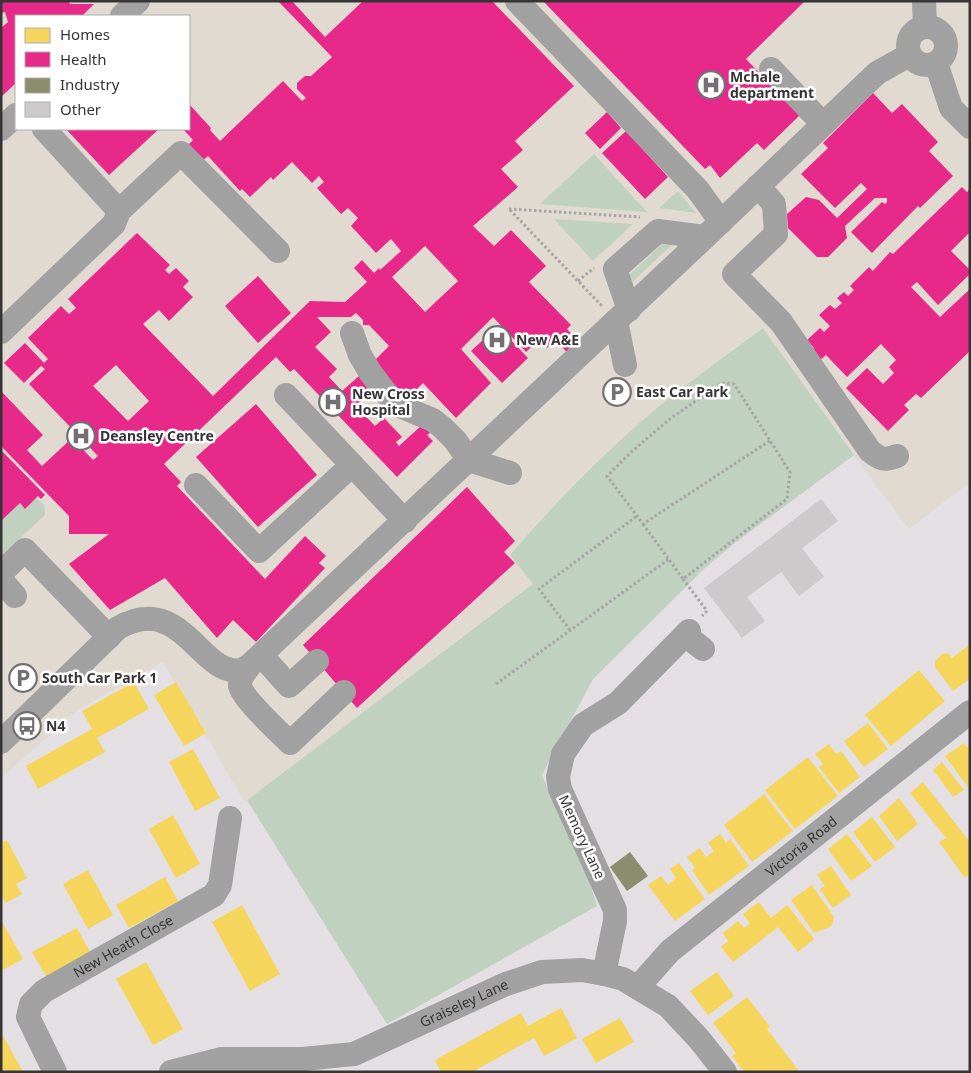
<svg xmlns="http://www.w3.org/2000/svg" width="971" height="1073" font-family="'Noto Sans',sans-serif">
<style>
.medical{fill:#e1dad0;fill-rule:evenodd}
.green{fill:#c0d1c0}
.homes{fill:#f6d55c}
.health{fill:#e7298a;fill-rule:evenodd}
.industry{fill:#8c8c6e}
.building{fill:#cccaca}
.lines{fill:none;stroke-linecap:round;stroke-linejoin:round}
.path{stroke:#a7a5a6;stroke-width:3;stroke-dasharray:2.5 2.5;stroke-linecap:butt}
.minor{stroke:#a2a1a1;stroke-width:24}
.labels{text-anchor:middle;stroke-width:5;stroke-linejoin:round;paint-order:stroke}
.poi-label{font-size:14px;font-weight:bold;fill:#373436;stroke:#fff;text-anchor:start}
.street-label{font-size:14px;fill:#373436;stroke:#fff}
</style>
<rect width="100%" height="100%" fill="#e3dfe3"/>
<path class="medical" d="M1,1H970V482L909,529L863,468L763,328L686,385L644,419L570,489L538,522L510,555L533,584L247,800L244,801L163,662L79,709L1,778ZM16,16H189V129H16Z"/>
<path class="green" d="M594,154L647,212L540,204Z
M678,191L696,213L659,208Z
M554,219L633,224L593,261Z
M670,237L675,242L629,285L624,280Z
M763,328L854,455L736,542L705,568L593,679L542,775L590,883L597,906L387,1024L247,800L533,584L510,555C551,507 595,462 643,420C681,387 723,358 763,328Z
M36,498L44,505L45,515L1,556V521L20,503L25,509Z"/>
<path class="homes" d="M969,645L970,679L953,691L935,667V661L942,654L948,653L952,658Z
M919,670L945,701L891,746L865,715Z
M134,682L149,709L97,738L105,752L38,789L26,766L92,729L82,711Z
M176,682L206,733L184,746L154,695Z
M868,723L888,749L864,767L844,741Z
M964,743L970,750V790L945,756Z
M829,744L836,754L841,751L860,777L839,793L819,767L823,764L815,754Z
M193,749L220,798L195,811L169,762Z
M808,757L838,796L795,829L765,790Z
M942,762L964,790L953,797L933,770Z
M923,782L970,842V874L965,878L939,842L946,838L910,793Z
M764,794L793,831L752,862L724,825Z
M899,798L918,824L897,841L879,816Z
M173,815L200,864L176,878L149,829Z
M872,817L895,847L875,862L853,832Z
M720,834L726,843L730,839L749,866L709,895L692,870L695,868L687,857L700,848L706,857L714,851L708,843Z
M847,834L872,866L851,881L828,849Z
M7,840L27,878L16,884L22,894L6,903L1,895V843Z
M679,863L705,899L675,921L648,885L661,876L668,885L676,878L670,869Z
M831,866L851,895L833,908L820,889L825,886L817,875Z
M88,870L113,915L88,929L63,884Z
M165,877L178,901L129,928L116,905Z
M812,885L834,917L833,923L830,927L814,933L791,900Z
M759,902L771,918L787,905L814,939L798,952L778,927L733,962L721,947L728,941L723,933L738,921L744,928L750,924L743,914Z
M242,905L280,974L250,991L212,922Z
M1,920L23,959L1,971Z
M77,928L90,952L46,976L32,952Z
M146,962L183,1029L153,1045L116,979Z
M717,972L734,996L708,1015L690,991Z
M747,997L770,1027L767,1029L798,1070L796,1072H744L732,1056L736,1053L713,1023Z
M561,1008L577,1038L544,1056L534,1038L472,1072H441L435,1060L521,1013L528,1026Z
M620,1018L634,1042L596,1063L582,1039Z
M1,1032L23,1072H1Z"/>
<path class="health" d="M1,1H69L70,4H94L82,16H16V83L1,97V28L8,22L5,12L1,13Z
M278,1H292L325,37L363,1H492L574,86L515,141L523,150L501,169L518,187L473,226L494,246L511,230L546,266L529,282L571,325L567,329L581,345L570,356L556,340L547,348L539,340L526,352L510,335L508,337L528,358L502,383L471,351L497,327L504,333L506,331L493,317L461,349L491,383L456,418L423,383L407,399L372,363L389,346L369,325H363V320L356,313L351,317H317L331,332L315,347L337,369L329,377L342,391L359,376L373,390L356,406L375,426L384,418L402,437L396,442L399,446L422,425L430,433L427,435L433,441L397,477L294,369L290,372L276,357L164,464L181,482L177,486L265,579L305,536L326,556L319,563L325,568L256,642L233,620L217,638L165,578L110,610L69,564L109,534H69V516L1,446V391L43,435L27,450L42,466L72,438L93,460L98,456L29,384L45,369L41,366L24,383L4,363L25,343L44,363L48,359L28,338L61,306L69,314L76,308L68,299L137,233L170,265L165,270L169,274L176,268L189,281L183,287L193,297L169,321L159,310L143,324L213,396L310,301L345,302L367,282L354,268L362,260L374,273L379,268L380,270L401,251L391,239L376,253L351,226L358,218L348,208L341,214L317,188L324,182L319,176L312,183L292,162L273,180L271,177L250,197L242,189L240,191L208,156L202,161L187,146L193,140L183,129H189V104L211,128L210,130L220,141L283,81L302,101L306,98L297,89V83L305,76H311L332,57ZM425,246L458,281L425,312L392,277ZM116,365L149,401L128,421L93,386Z
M543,1H805L746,59L800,115L764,150L757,143L720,178L710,165L705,169Z
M873,93L892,113L902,104L938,142L929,151L953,176L920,208L918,206L872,253L851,232L882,202L885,204L887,202V198H875L845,226L847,238L828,257H817L788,228L787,214L806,197L819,200L837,218L867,189L861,183L835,208L801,174L828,148L823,143Z
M607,112L621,128L600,149L585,133Z
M66,129H159L109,175Z
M626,131L668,177L645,199L602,153Z
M962,187L967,192L970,189V232L951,251L970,270V274L938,305L917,282L911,287L940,317L970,289V351L921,398L916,394L904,405L909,410L888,431L846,388L867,368L883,384L894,373L889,367L896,360L881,344L847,377L826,355L819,361L810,352L814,348L807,340L820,328L824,332L830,326L819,315L830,305L835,309L842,303L837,298L844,292L848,296L854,290L850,286L869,267L873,271L890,252L893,254Z
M258,276L291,313L258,343L225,306Z
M256,404L317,475L258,527L196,457Z
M1,450L45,495L41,499L38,496L25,509L20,503L1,521Z
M467,487L515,541L504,552L515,563L357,708L303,645Z"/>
<path class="industry" d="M630,852L648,876L627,891L610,867Z"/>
<path class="building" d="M821,499L838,521L802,548L824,577L799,596L781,572L747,597L765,621L742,638L704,588Z"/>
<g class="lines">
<path class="path" d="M509,209L640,217
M510,210L602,306
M578,281L594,268
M643,524L683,579L787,499L790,472L734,384L722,383L671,418L629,454L607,476L643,524L771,440
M683,579L707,611L702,616
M570,630L539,589L637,516
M496,684L669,559"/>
<g class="minor">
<path d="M517,1L698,190L721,222"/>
<path d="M924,1L925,26"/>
<path d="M122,16L138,1"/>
<circle cx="927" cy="46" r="19"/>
<path d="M936,63L951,108L970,127"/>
<path d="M771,69L823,124"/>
<path d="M1,129L16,115"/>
<path d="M44,129L119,211"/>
<path d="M758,186L774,204L776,234L734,274L781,322L870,451C880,459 884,461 897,456"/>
<path d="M629,310L615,269L658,231L705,237"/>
<path d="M616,321L625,365"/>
<path d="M1,332L114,224L119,211L181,153L278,251"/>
<path d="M352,333L360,355L370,372L385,392L397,405L433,420L443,428L455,440L469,460L510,473"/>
<path d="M286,395L405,521"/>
<path d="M196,485L259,551L352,465"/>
<path d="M1,573L25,550L109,637"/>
<path d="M1,580L15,596"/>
<path d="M685,635L703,649"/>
<path d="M262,656L289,686L317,661"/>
<path d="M250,665C246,671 239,678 240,686C243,699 280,733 290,743L344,692"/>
<path d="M1,742L118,628C181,591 201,677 240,670C243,670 247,667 250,665L705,237L877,73L909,55"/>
<path d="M604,974L615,921V910L560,789L558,777L563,754L583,725L618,703L689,631"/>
<path id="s1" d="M638,987L670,951L970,712"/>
<path id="s2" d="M55,1072L28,1017L31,1004L44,991L214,895L220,885L230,818"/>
<path id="s3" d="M171,1072L222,1059H303L354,1054L506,984L542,972L582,970L604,974L623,979L668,1006L699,1039L725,1072"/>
</g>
</g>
<defs>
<symbol id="hospital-ring" viewBox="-11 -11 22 22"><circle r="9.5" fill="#fff" stroke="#737073" stroke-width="1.5"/><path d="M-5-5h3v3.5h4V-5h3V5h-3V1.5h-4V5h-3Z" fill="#737073"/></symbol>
<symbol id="parking-ring" viewBox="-11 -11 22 22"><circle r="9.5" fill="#fff" stroke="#737073" stroke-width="1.5"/><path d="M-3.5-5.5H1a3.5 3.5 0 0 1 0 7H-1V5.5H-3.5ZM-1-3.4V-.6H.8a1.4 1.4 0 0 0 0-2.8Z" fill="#737073"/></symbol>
<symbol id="bus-ring" viewBox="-11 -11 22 22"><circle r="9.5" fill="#fff" stroke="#737073" stroke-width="1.5"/><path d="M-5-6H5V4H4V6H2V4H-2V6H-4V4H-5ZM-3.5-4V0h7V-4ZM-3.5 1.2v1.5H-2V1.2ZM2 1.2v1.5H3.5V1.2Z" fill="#737073"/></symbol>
</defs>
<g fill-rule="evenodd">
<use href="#hospital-ring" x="695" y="69" width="32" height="32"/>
<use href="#hospital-ring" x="481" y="324" width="32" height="32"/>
<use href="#parking-ring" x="601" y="376" width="32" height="32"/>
<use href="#hospital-ring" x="317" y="386" width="32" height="32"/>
<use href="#hospital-ring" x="65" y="420" width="32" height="32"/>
<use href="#parking-ring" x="7" y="662" width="32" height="32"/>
<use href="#bus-ring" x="11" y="710" width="32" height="32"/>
</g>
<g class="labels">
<g class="poi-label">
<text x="730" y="82">Mchale<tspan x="730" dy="16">department</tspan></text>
<text x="516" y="345">New A&amp;E</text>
<text x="636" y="397">East Car Park</text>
<text x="352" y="399">New Cross<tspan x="352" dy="16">Hospital</tspan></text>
<text x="100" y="441">Deansley Centre</text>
<text x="42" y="683">South Car Park 1</text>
<text x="46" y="731">N4</text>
</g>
<g class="street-label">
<text transform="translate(582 837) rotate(65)" y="5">Memory Lane</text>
<text dy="5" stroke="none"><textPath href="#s1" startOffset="216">Victoria Road</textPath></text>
<text dy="5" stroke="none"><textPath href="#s2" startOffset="184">New Heath Close</textPath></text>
<text dy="5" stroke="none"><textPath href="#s3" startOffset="306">Graiseley Lane</textPath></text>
</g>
</g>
<rect width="971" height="1073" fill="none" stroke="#373436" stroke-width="5"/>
<rect x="15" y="15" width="175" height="115" fill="#ffffff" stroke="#afaeaf"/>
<rect x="25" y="28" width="25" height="15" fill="#f6d55c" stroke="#afaeaf"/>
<text x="60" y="40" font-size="15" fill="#373436">Homes</text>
<rect x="25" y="52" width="25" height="15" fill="#e7298a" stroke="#afaeaf"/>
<text x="60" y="65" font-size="15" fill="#373436">Health</text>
<rect x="25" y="78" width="25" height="15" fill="#8c8c6e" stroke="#afaeaf"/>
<text x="60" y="90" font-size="15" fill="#373436">Industry</text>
<rect x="25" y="102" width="25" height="15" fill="#cccaca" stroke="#afaeaf"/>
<text x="60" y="115" font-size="15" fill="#373436">Other</text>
</svg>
